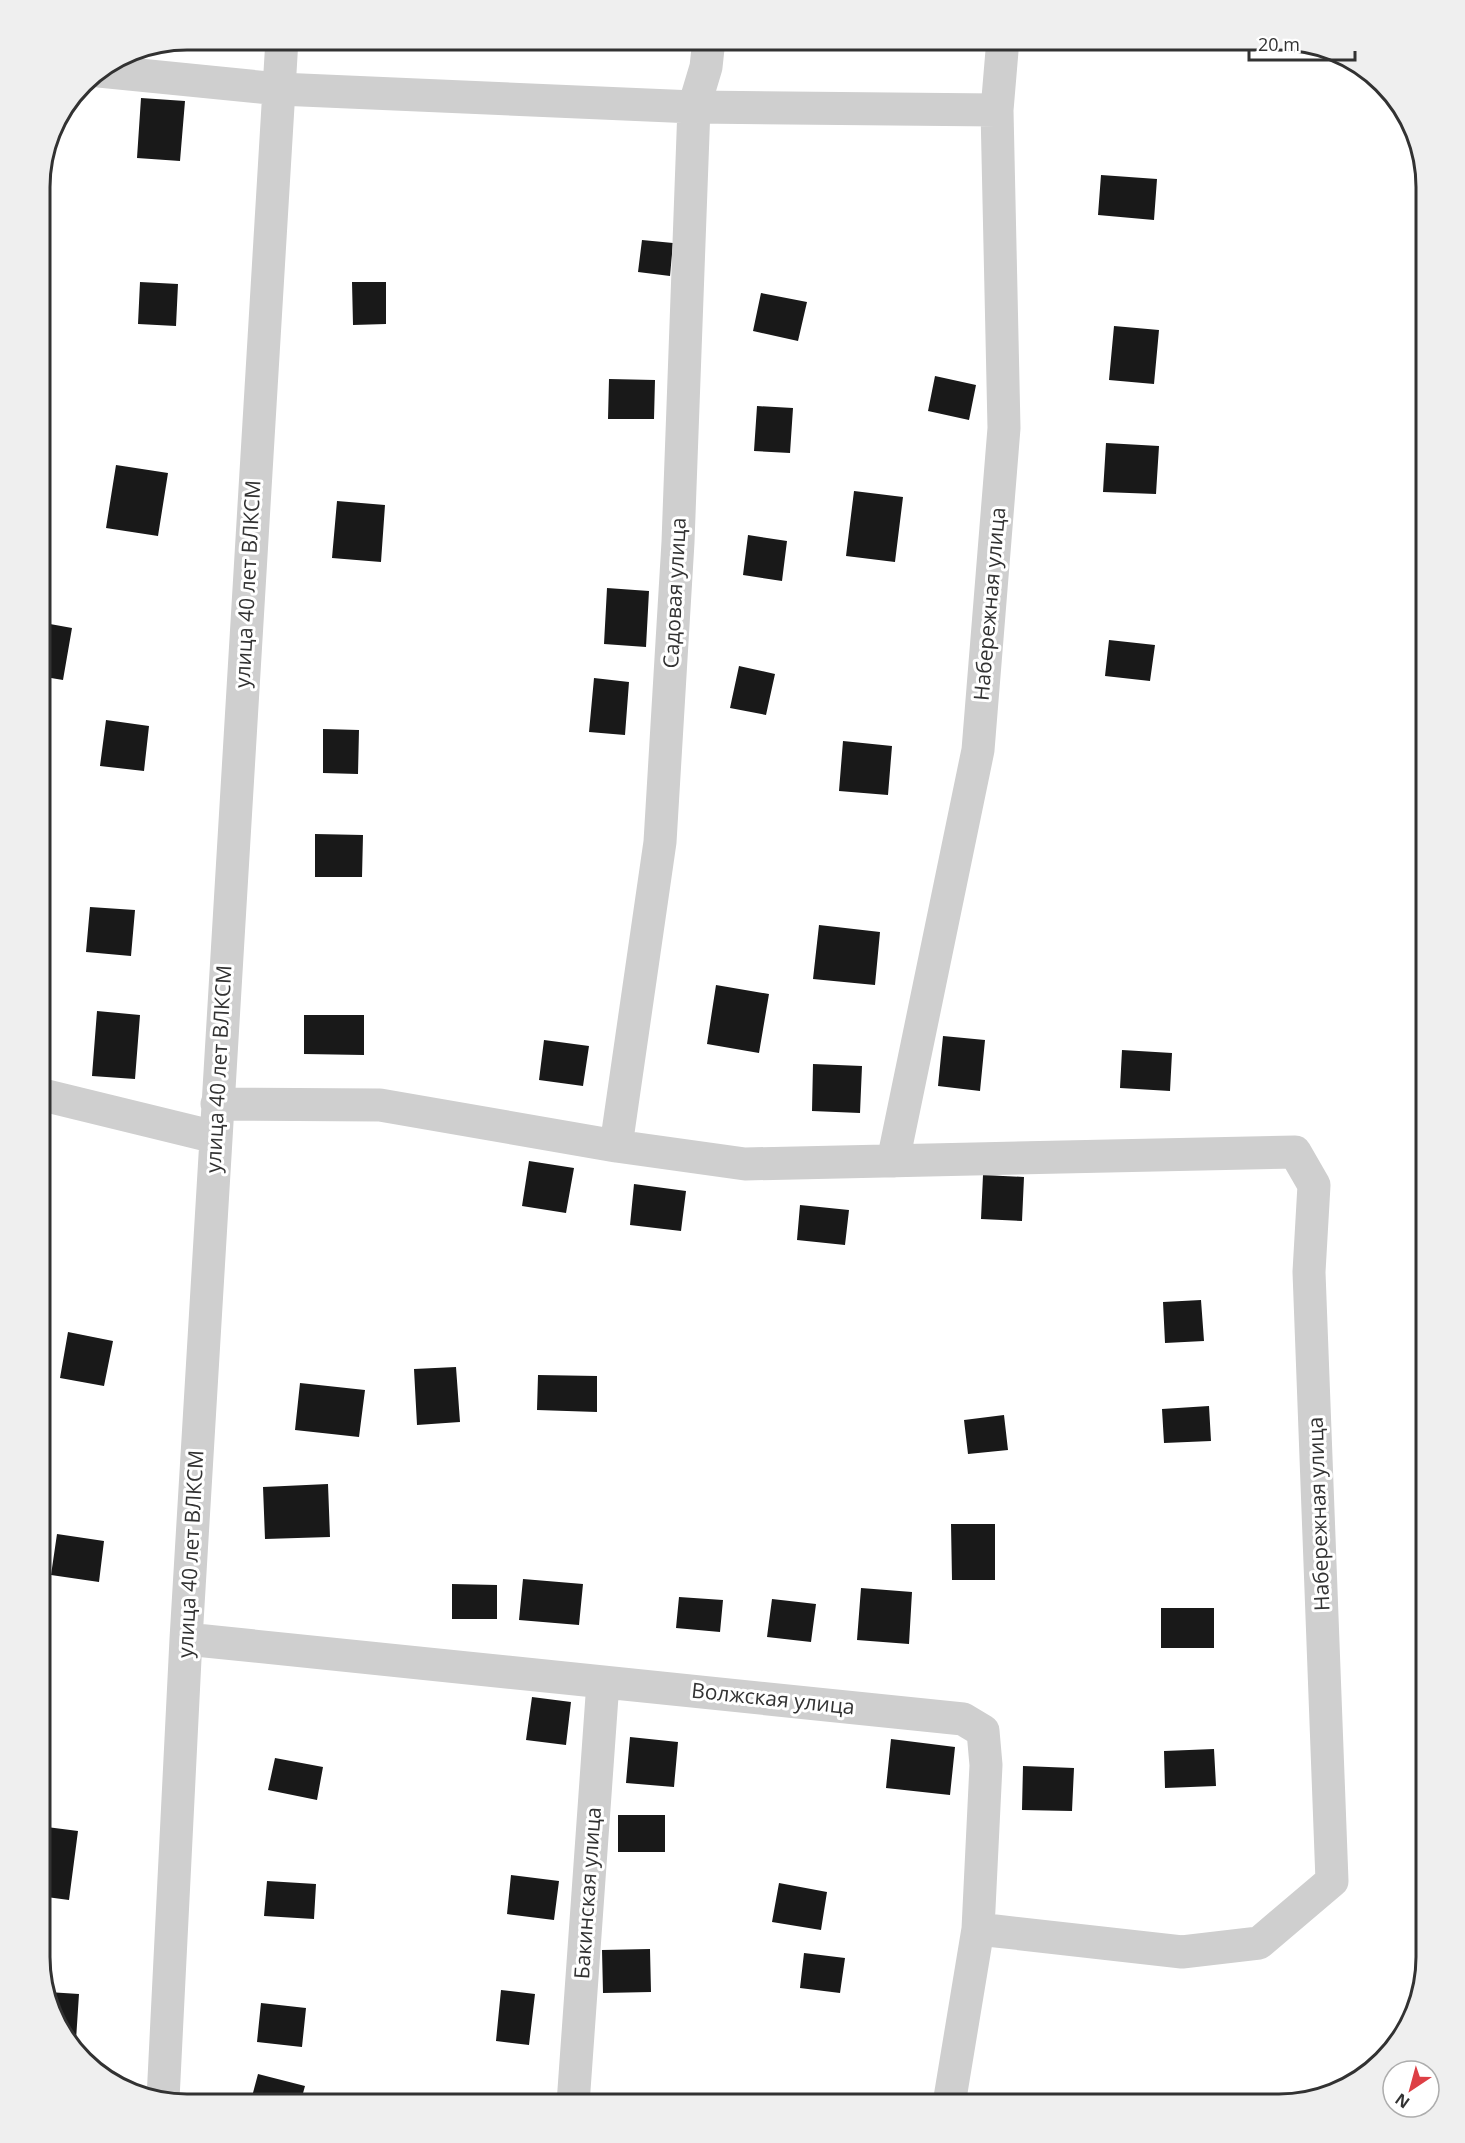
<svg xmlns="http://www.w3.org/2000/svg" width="1465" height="2143" font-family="'Open Sans',sans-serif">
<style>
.building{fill:#191919}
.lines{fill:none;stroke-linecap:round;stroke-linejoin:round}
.minor{stroke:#cfcfcf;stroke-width:33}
.labels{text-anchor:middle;stroke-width:6;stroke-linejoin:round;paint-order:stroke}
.street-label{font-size:21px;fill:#323232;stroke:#fff}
.rim{fill:none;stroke:#323232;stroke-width:3}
</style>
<rect width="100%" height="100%" fill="#fff"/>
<path class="building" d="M141,98L185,101L180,161L137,158Z
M1101,175L1157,179L1154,220L1098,215Z
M642,240L673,243L670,276L638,272Z
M140,282L178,284L176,326L138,324Z
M352,282H386V324L353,325Z
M761,293L807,302L798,341L753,331Z
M1114,326L1159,330L1154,384L1109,380Z
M935,376L976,385L969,420L928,411Z
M609,379L655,380L654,419H608Z
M757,406L793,408L790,453L754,451Z
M1106,443L1159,446L1156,494L1103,492Z
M116,465L168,473L158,536L106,528Z
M854,491L903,497L895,562L846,556Z
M337,501L385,505L381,562L332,558Z
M748,535L787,541L782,581L743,575Z
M607,588L649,591L646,647L604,644Z
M39,622L72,628L63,680L39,676Z
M1109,640L1155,645L1150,681L1105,676Z
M739,666L775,674L766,715L730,708Z
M594,678L629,682L625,735L589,732Z
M106,720L149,726L144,771L100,766Z
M323,729L359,730L358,774L323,773Z
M843,741L892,746L888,795L839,791Z
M315,834L363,835L362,877H315Z
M90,907L135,910L131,956L86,952Z
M819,925L880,932L875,985L813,979Z
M716,985L769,994L759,1053L707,1044Z
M97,1011L140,1015L135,1079L92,1076Z
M304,1015H364V1055L304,1054Z
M943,1036L985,1040L980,1091L938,1086Z
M544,1040L589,1046L583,1086L539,1080Z
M1122,1050L1172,1053L1170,1091L1120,1088Z
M813,1064L862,1066L860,1113L812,1111Z
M529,1161L574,1168L566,1213L522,1206Z
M983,1175L1024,1177L1022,1221L981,1219Z
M634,1184L686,1191L681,1231L630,1225Z
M800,1205L849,1210L845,1245L797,1240Z
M1201,1300L1204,1341L1165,1343L1163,1302Z
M68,1332L113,1341L104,1386L60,1378Z
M456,1367L460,1422L417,1425L414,1369Z
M538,1375L597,1376V1412L537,1410Z
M300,1383L365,1390L359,1437L295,1430Z
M1209,1406L1211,1441L1164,1443L1162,1409Z
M1004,1415L1008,1450L968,1454L964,1420Z
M328,1484L330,1537L265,1539L263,1487Z
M951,1524H995V1580H952Z
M57,1534L104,1541L99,1582L51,1575Z
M523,1579L583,1584L579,1625L519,1620Z
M452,1584L497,1585V1619H452Z
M861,1588L912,1592L909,1644L857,1640Z
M679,1597L723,1600L720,1632L676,1628Z
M772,1599L816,1604L811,1642L767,1637Z
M1161,1608H1214V1648H1161Z
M532,1697L571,1702L566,1745L526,1740Z
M630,1737L678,1742L674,1787L626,1783Z
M891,1739L955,1747L950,1795L886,1788Z
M1214,1749L1216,1786L1165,1788L1164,1751Z
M275,1758L323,1767L317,1800L268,1790Z
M1023,1766L1074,1768L1072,1811L1022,1810Z
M618,1815H665V1852H618Z
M39,1826L78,1831L69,1900L39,1896Z
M511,1875L559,1881L554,1920L507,1914Z
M267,1881L316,1884L314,1919L264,1916Z
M779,1883L827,1892L821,1930L772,1922Z
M650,1949L651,1992L603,1993L602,1950Z
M804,1953L845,1958L840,1993L800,1988Z
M501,1990L535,1994L529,2045L496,2041Z
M48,1992L79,1994L76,2040L67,2039L59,2030Z
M261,2003L306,2008L302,2047L257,2042Z
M258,2074L305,2086L300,2104H250Z"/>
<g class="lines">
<path class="minor" d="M99,71L279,89L694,107L997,110
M39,1094L215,1137
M217,1104L380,1105L616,1146L745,1164L1295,1152L1314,1185L1309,1272L1332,1881L1259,1943L1182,1952L978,1929
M616,1146L660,842L678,542L694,107L706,67L709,39
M893,1161L978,750L1004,428L997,110L1003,39
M186,1639L963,1719L983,1731L986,1765L978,1929L949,2104
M163,2099L186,1639L282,39
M573,2104L603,1682"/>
</g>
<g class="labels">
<g class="street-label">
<text transform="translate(248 584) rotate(-87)" y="7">улица 40 лет ВЛКСМ</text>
<text transform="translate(675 593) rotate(-87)" y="7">Садовая улица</text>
<text transform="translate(990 604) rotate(-85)" y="7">Набережная улица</text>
<text transform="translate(219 1069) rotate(-87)" y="7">улица 40 лет ВЛКСМ</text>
<text transform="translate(1319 1514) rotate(-92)" y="7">Набережная улица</text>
<text transform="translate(191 1554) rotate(-87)" y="7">улица 40 лет ВЛКСМ</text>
<text transform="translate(773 1699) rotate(6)" y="7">Волжская улица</text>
<text transform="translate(588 1893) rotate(-86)" y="7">Бакинская улица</text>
</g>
</g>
<path d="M0 0H1465V2143H0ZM187 50H1279A137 137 0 0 1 1416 187V1957A137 137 0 0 1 1279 2094H187A137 137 0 0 1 50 1957V187A137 137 0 0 1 187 50Z" fill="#efefef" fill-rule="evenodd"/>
<path class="rim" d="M187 50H1279A137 137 0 0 1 1416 187V1957A137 137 0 0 1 1279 2094H187A137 137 0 0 1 50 1957V187A137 137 0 0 1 187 50Z"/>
<g transform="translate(1411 2089) rotate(216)"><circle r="28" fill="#ffffff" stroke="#adadad" stroke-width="1.5"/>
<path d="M0-4.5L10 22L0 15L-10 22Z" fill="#dd3f45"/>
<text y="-9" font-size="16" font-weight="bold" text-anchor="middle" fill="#323232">N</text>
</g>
<path d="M1249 51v9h106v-9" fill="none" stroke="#323232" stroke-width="3"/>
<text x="1258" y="51" font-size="18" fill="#323232" stroke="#ffffff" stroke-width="4.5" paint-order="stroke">20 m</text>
</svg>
